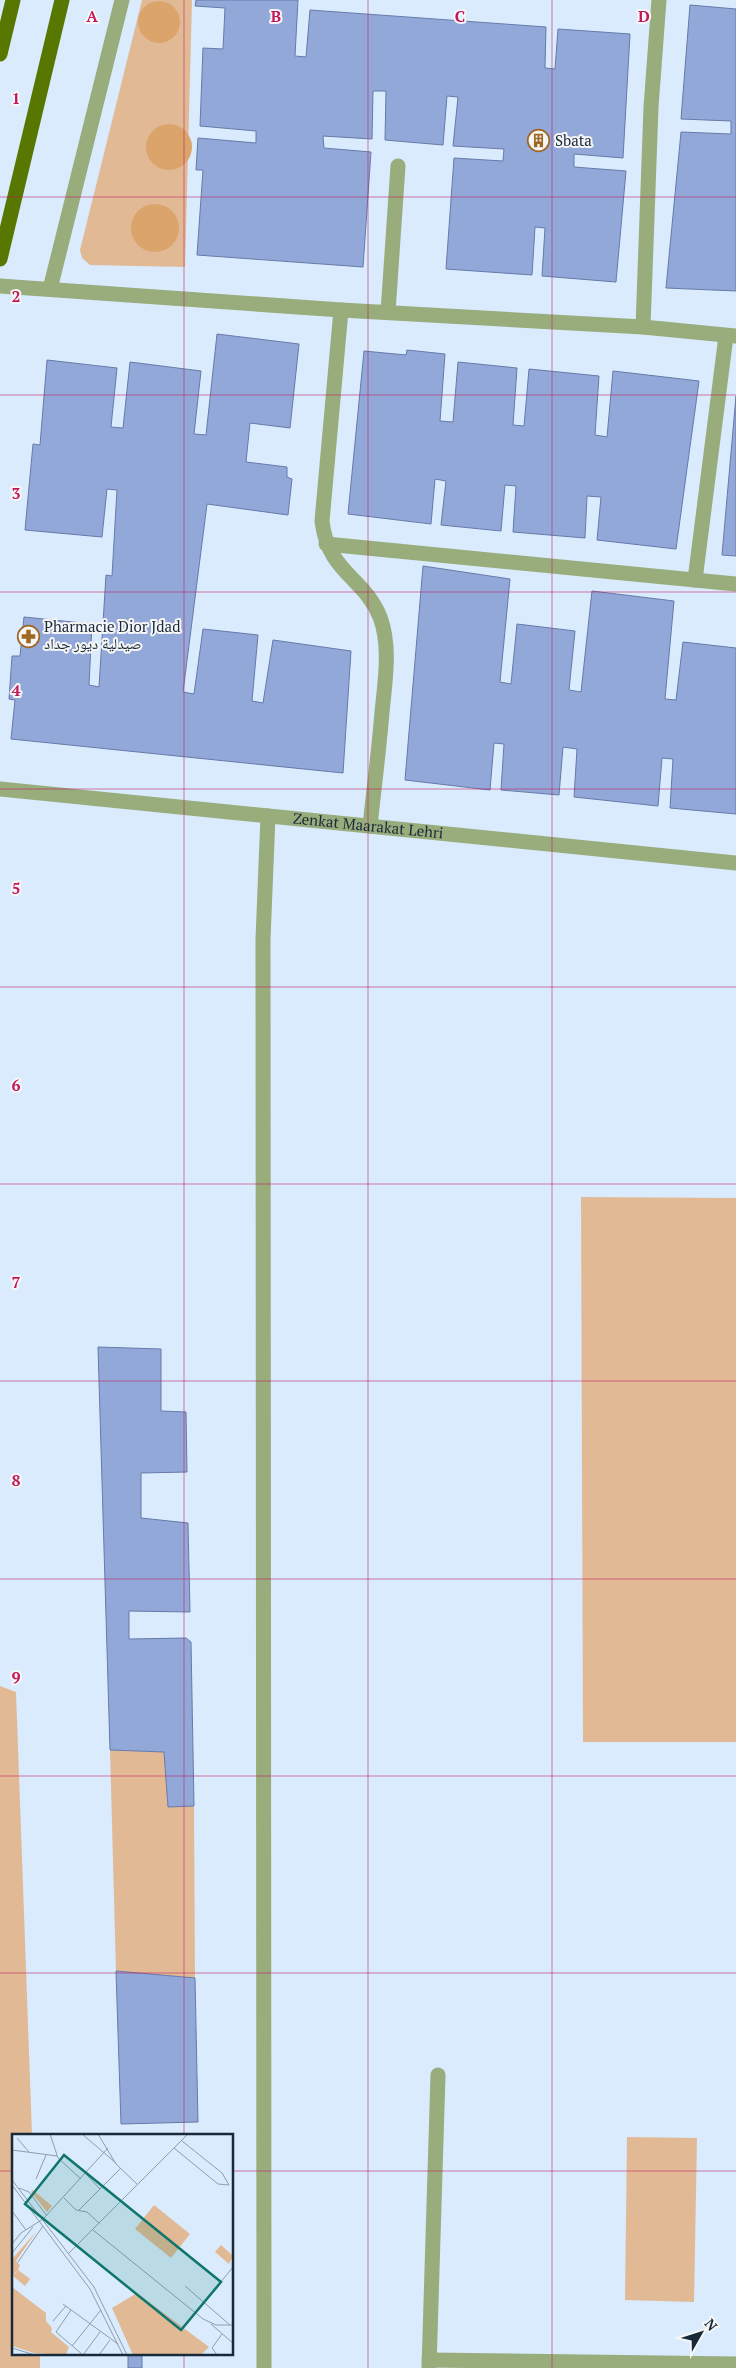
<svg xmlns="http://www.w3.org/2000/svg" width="736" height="2368" font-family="'PT Serif','Noto Naskh Arabic',serif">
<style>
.green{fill:#e1ba95}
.forest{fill:#dba46b}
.building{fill:#92a8d9;stroke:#667aa9}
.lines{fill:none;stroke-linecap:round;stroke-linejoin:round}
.minor{stroke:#98ac7c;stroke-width:15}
.major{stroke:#577700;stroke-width:15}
.grid{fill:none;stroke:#c2185b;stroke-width:1;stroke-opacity:0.55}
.labels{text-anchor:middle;stroke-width:4;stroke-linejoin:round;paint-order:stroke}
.poi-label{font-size:15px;fill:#182a3a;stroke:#f6f6f6;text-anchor:start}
.street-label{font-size:15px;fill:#182a3a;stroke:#f6f6f6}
.inset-road{fill:none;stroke:#8c9eae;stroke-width:1}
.view{fill:#0f766e;fill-opacity:0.15;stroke:#0f766e;stroke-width:2.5}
.inset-edge{fill:none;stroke:#182a3a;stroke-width:2.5}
.grid-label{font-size:16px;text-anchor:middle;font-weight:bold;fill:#c2185b;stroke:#f6f6f6;stroke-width:4;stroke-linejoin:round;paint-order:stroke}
</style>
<rect width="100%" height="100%" fill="#d9ebfc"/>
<path class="green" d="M142,0H192L185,267L90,265L82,258L80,250Z
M581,1197L736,1198V1742H583Z
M0,1686L16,1692L32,2135L14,2136V2354H40V2368H0Z
M110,1750L164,1752L168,1807L194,1806L195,1978L116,1971Z
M627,2137L697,2138L694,2302L625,2300Z"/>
<path class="forest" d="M138 22a21 21 0 1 1 42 0a21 21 0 1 1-42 0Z
M146 147a23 23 0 1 1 46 0a23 23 0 1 1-46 0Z
M131 228a24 24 0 1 1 48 0a24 24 0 1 1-48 0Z"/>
<path class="building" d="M196,0H298L295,56L306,57L310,10L546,27L545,68L555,69L558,29L630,34L623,158L574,154V167L626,171L616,282L542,276L545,228L535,227L532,275L446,269L454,158L503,161L504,149L453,146L458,97L447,96L443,145L385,140L386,91H373L372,139L323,136L324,148L371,152L363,267L197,255L203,170H196L198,138L256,143V131L200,126L203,48L223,49L225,8L195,6Z
M690,5L736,9V291L666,288L681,132L731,134V121L681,119Z
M217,334L299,344L290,428L250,423L246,462L287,467V477L292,479L288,515L207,504L183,692L194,694L203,629L258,635L252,701L263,703L273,640L351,651L343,773L11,739L15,700L9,699L12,656H20L24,617L92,624L89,685L99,687L106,575L112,576L117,490L107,489L102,537L25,530L33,444L40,445L47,360L117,368L111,427L123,428L130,362L201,371L194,434L206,435Z
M407,350L445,354L440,421L453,422L458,362L517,368L513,425L524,426L529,369L599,376L595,435L607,437L613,371L699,381L676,549L597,540L601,497L587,496L585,538L513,532L516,486L505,485L501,531L441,525L446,481L435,479L431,524L348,514L364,351L406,355Z
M736,396V556L722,555Z
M423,566L510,579L500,682L511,684L517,624L575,631L569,690L581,692L592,591L674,601L665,699L676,700L683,642L736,648V814L670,808L673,759L662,758L658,806L574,797L577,749L563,747L559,795L501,790L504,744L494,743L490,790L405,780Z
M98,1347L161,1349V1411L186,1412L187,1472L141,1473V1518L188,1523L190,1612L129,1611V1639L186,1638L191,1642L194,1806L168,1807L164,1752L110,1750Z
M116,1971L195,1978L198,2122L121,2124Z
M128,2354H142V2368H128Z"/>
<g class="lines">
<g class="minor">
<path d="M0,286L341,310L643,327L736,336"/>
<path d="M50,289L122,0"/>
<path d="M341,310L322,521C328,573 364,577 380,617C391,646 385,682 382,712C379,750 374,788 370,826"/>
<path d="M388,312L398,166"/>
<path d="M643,327L651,107L659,0"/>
<path d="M326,544L736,584"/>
<path d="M695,580L726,336"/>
<path id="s1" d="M0,789L736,863"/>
<path d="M429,2360L736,2364"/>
<path d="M264,2368L263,939L268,816"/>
<path d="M429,2368L438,2075"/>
</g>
<path class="major" d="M0,54L13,0
M0,259L62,0"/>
</g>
<path class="grid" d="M184,0V2136M368,0V2368M552,0V2368M0,197H736M0,395H736M0,592H736M0,789H736M0,987H736M0,1184H736M0,1381H736M0,1579H736M0,1776H736M0,1973H736M0,2171H14M232,2171H736M184,2354V2368"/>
<defs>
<symbol id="building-ring" viewBox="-11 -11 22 22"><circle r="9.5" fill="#f6f6f6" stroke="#a06724" stroke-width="1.5"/><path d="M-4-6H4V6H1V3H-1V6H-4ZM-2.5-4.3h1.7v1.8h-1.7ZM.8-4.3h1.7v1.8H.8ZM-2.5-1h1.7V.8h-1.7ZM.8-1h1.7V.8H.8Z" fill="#a06724"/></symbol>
<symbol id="pharmacy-ring" viewBox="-11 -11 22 22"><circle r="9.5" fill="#f6f6f6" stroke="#a06724" stroke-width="1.5"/><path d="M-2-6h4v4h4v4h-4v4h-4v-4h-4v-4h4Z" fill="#a06724"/></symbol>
</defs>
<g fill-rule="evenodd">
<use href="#building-ring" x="526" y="128" width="25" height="25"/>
<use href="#pharmacy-ring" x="16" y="624" width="25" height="25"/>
</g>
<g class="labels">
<g class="poi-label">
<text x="555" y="146">Sbata</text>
<text x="44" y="632">Pharmacie Dior Jdad<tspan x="44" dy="17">صيدلية ديور جداد</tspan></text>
</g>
<g class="street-label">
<text dy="5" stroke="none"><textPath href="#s1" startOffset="370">Zenkat Maarakat Lehri</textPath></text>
</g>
</g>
<g transform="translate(12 2134)">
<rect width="221" height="221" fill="#d9ebfc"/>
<path d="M21,56L40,72L35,78L19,58ZM142,71L178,100L159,124L123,95ZM24,98L4,127L8,131L6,136L18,145L13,152L1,142L6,136L0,142V125ZM209,111L221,122L217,130L203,118ZM0,153L34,179V187L40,194L39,198L57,213L54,221L22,219L0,212ZM125,159L197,213L189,221H121L100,174Z" fill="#e1ba95"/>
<path class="inset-road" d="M38,0L46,24L69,45M70,0L104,29M86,0L104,30L126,51M5,4L17,18M162,14L206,50L217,51L210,39L170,7M0,16L45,22M74,40L88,55M24,45L34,21M0,46L82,153L115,221M0,51L78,155L111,221M7,54L17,58L35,82M52,64L64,76L75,78L87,89M0,77L14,96M66,77L109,34M81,96L191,185L204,191H222M0,110L9,99L31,85L96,14M0,119L21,93M56,120L176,0M6,128L31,92M173,152L218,191M192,168L222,132M51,170L106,210M59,176L44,198L71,221M41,187L54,172M199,190L222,210M60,212L89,176M0,214L23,221M71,221L88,198M87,221L98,206M205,221L200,214L210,200"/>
<path class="view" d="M52,21L209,148L169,196L13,70Z"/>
<rect width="221" height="221" class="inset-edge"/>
</g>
<g class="grid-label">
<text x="92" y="22">A</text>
<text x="276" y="22">B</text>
<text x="460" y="22">C</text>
<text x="644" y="22">D</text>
<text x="16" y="104">1</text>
<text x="16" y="302">2</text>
<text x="16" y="499">3</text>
<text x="16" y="696">4</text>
<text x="16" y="894">5</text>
<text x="16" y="1091">6</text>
<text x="16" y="1288">7</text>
<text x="16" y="1486">8</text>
<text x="16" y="1683">9</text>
</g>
<g transform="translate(701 2333) rotate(51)" stroke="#f6f6f6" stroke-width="4" paint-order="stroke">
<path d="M0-4L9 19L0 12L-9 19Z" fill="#182a3a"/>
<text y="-8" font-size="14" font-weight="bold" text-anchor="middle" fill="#182a3a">N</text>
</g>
</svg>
